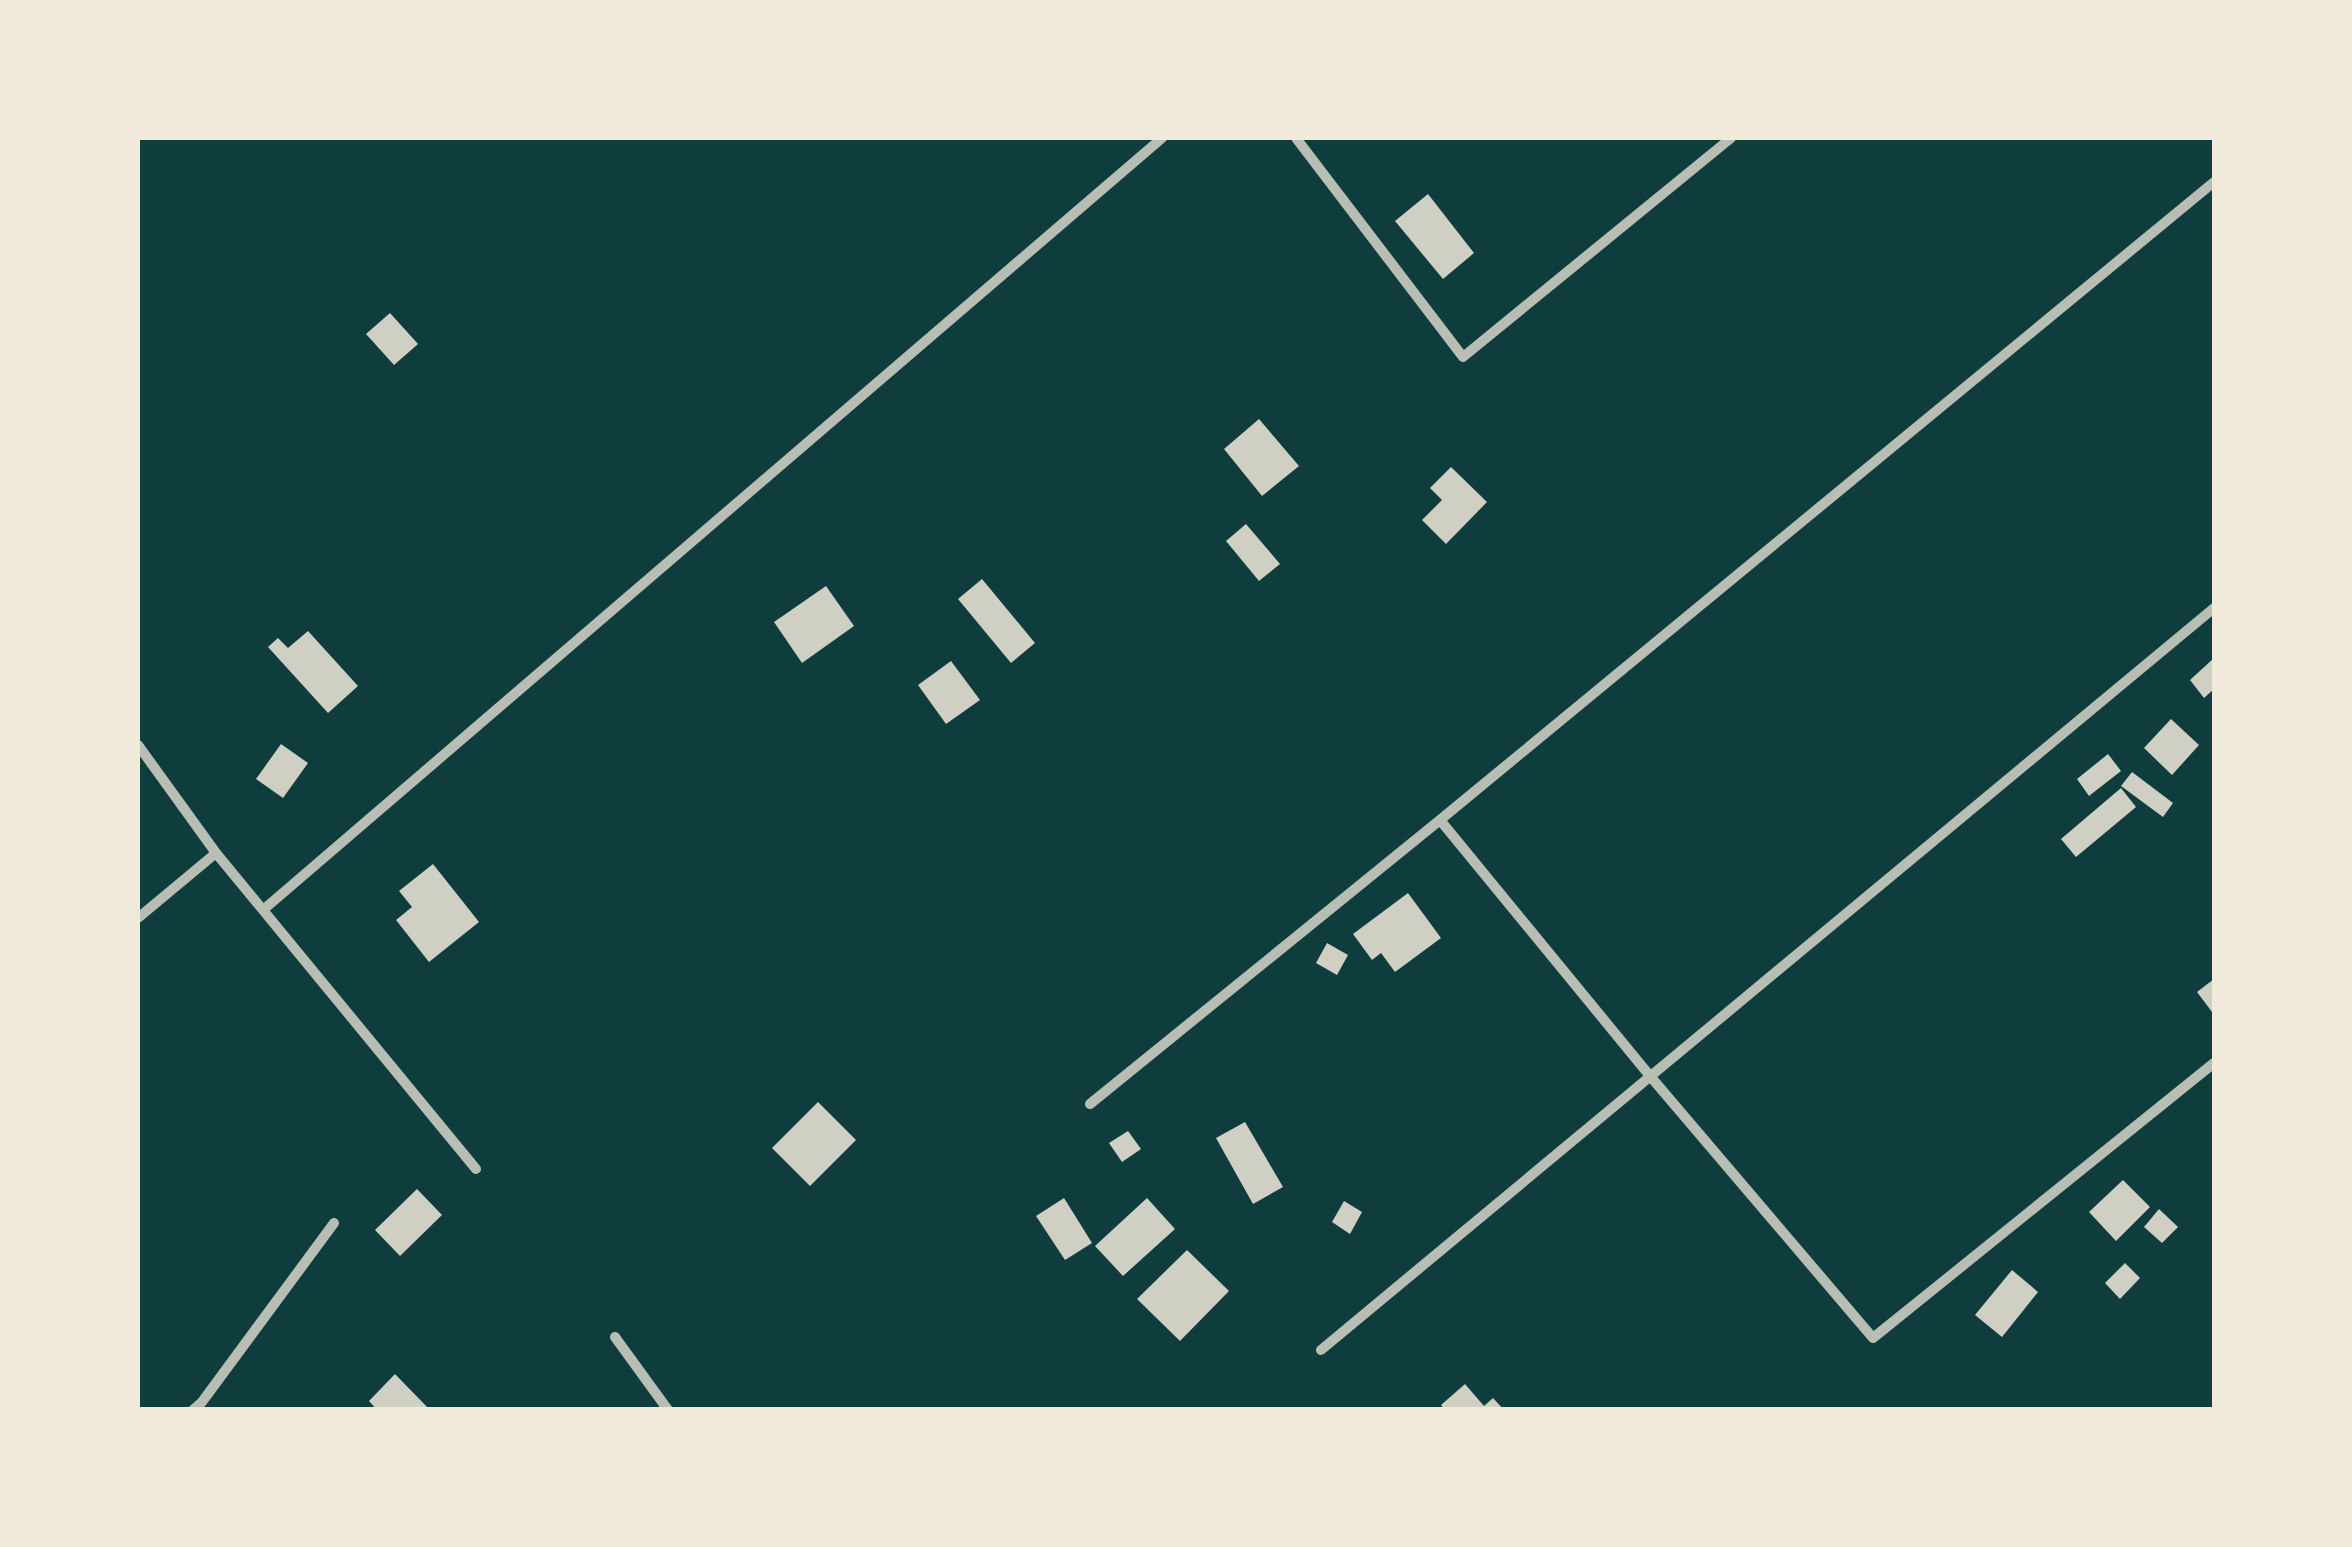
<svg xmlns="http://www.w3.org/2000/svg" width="2352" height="1547" font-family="'Work Sans',sans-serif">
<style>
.building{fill:#cfcfc3}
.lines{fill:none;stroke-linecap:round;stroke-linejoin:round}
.minor{stroke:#b8beb3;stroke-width:10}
</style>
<rect width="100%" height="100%" fill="#0f3d3e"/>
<path class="building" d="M1428,194L1474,253L1443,279L1395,221Z
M390,313L418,344L394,365L366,334Z
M1259,419L1299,466L1262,496L1224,449Z
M1451,467L1487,502L1446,544L1422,520L1442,500L1430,488Z
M1246,524L1280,564L1259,581L1226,541Z
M982,579L1035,643L1011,663L958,599Z
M826,586L854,626L802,663L774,622Z
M308,631L358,686L328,713L268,647L278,638L288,648Z
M2214,658V689L2204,698L2190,680Z
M951,661L980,700L946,724L918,685Z
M2171,719L2199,745L2172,775L2144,748Z
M281,744L308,763L283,798L256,779Z
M2108,754L2121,771L2089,796L2077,779Z
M2132,772L2173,803L2163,817L2121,786Z
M2121,788L2136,807L2076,857L2061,839Z
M433,864L479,922L429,962L396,920L412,907L399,891Z
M1408,893L1441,938L1395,972L1381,953L1372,960L1353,934Z
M1327,943L1348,955L1337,975L1316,963Z
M2214,979V1011L2212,1012L2197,992Z
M818,1102L856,1140L810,1186L772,1148Z
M1245,1122L1283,1187L1253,1204L1216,1138Z
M1128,1131L1141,1149L1122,1162L1109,1143Z
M2123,1180L2150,1207L2116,1241L2089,1212Z
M417,1189L442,1215L400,1256L375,1230Z
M1064,1198L1092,1243L1065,1260L1036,1216Z
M1147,1198L1175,1229L1123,1276L1095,1246Z
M1344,1201L1362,1212L1350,1234L1332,1222Z
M2159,1209L2178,1227L2162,1243L2144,1227Z
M1187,1250L1229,1291L1180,1341L1137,1299Z
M2125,1263L2140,1278L2120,1299L2105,1283Z
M2012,1270L2038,1292L2002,1337L1975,1315Z
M395,1374L430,1410H377L369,1401Z
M1465,1384L1484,1406L1493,1398L1504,1410H1445L1441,1405Z"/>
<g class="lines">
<path class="minor" d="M1296,138L1463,357L1731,138
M138,745L216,853L476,1169
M1440,820L1650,1076L1873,1338L2214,1063
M263,910L1162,138
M138,918L216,853
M1090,1104L1440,820L2214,182
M615,1337L668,1410
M1321,1350L2214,608
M193,1410L202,1402L334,1223"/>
</g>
<rect width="2352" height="1547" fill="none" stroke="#f1e9da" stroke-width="280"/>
</svg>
